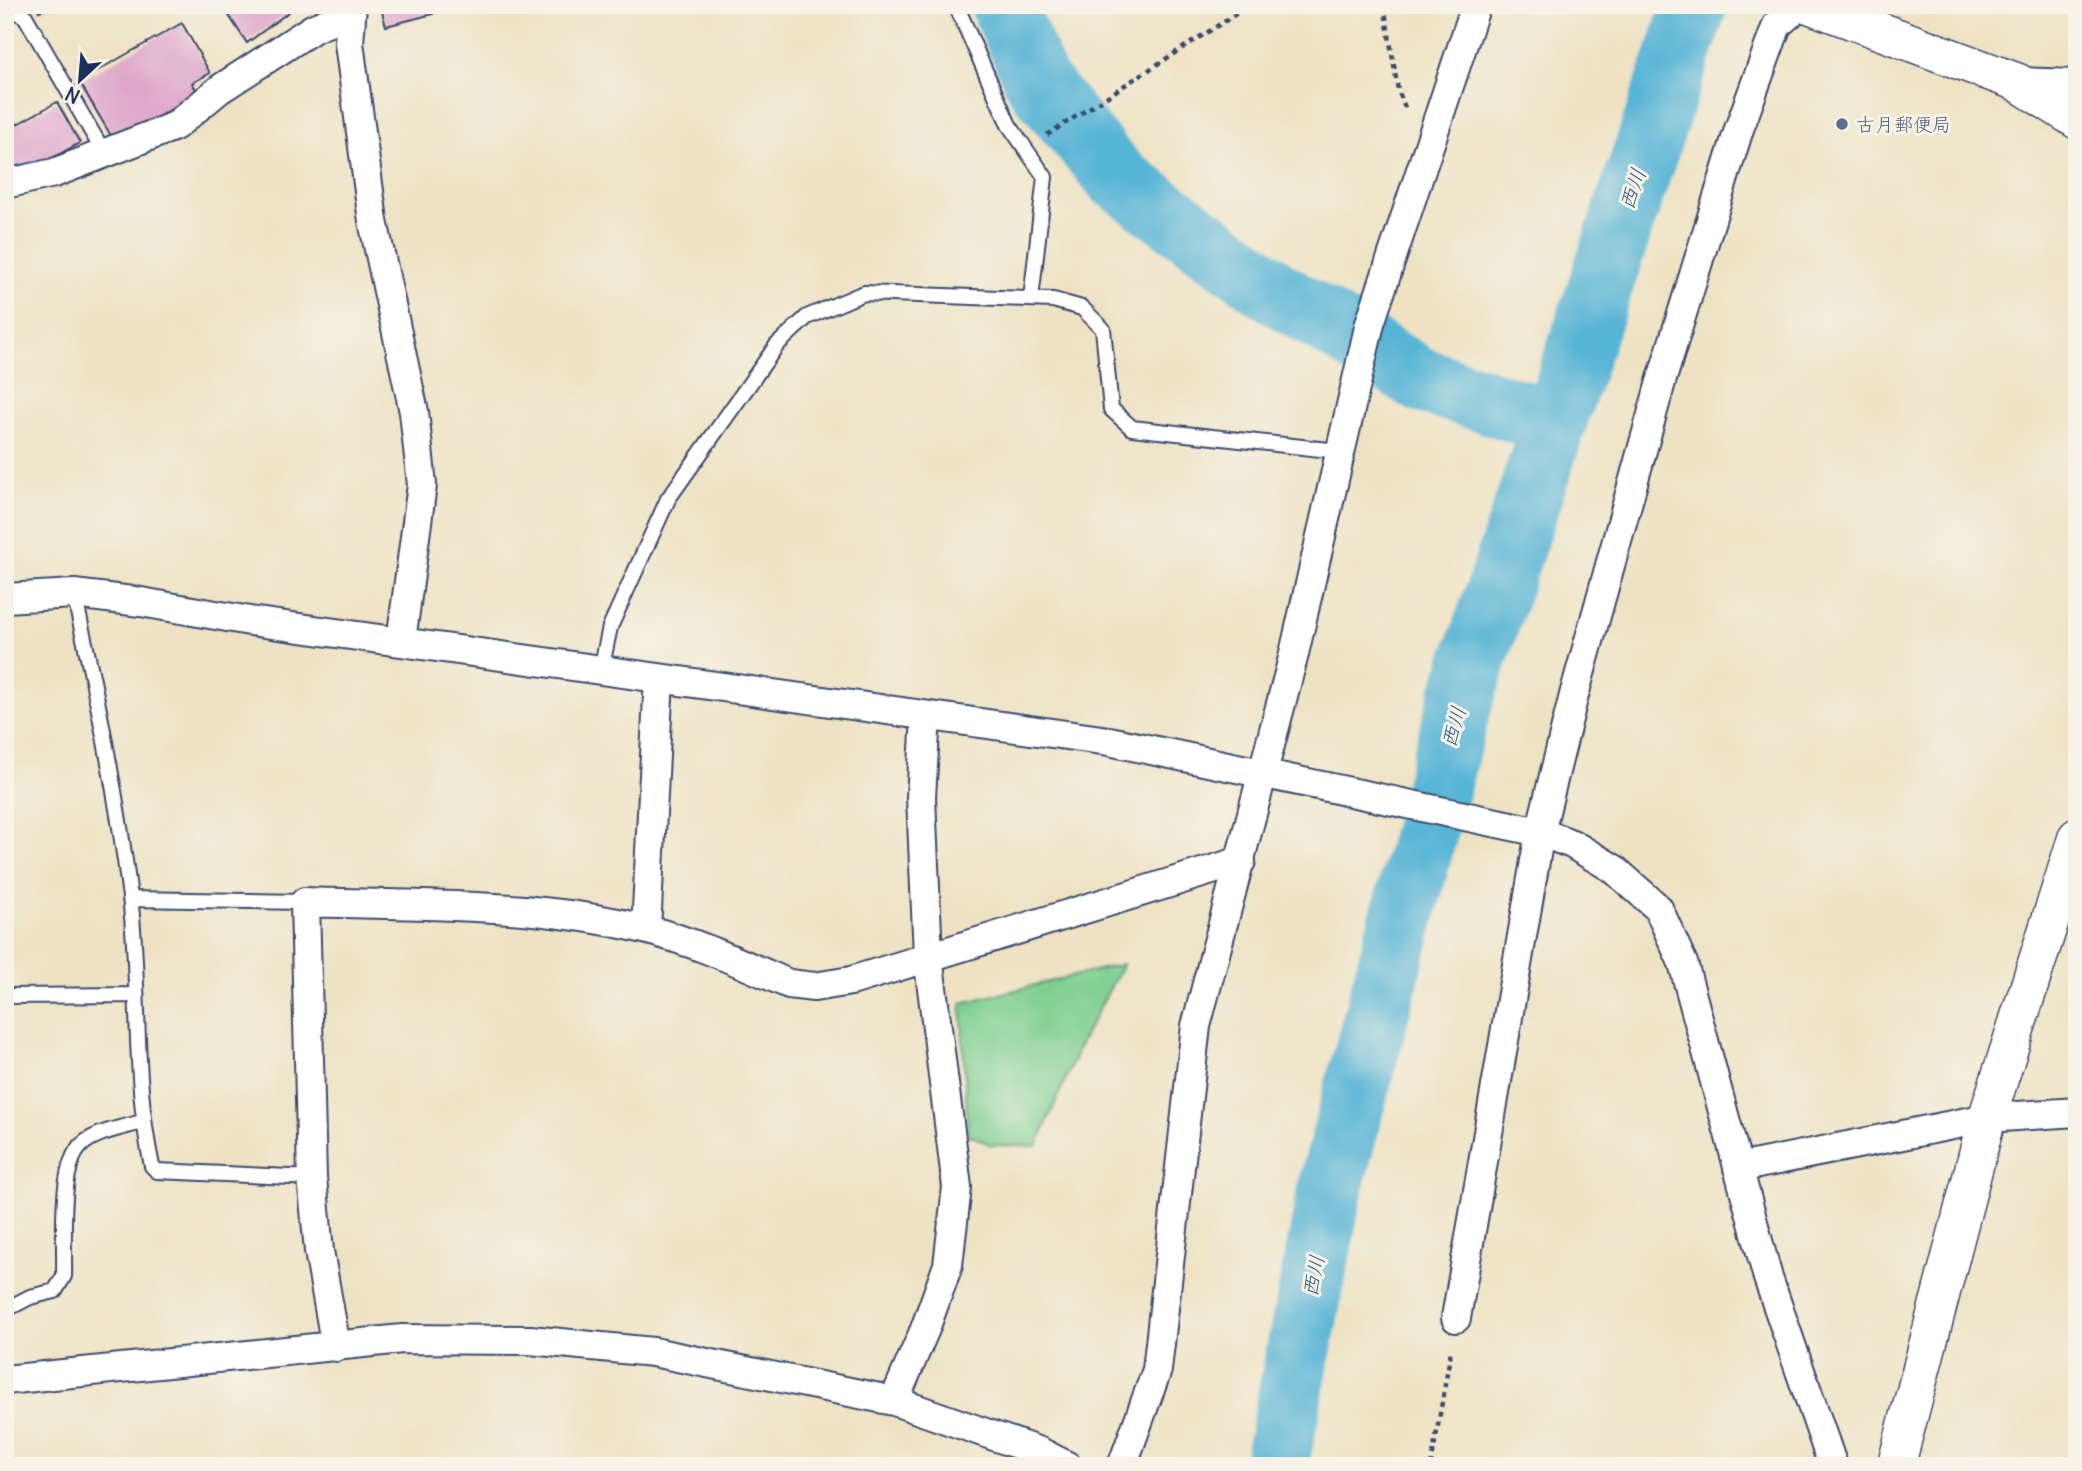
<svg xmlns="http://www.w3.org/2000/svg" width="2082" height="1471" font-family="Delius,'Klee One',sans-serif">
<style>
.green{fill:#7dcf90;stroke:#4c7f77;stroke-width:2}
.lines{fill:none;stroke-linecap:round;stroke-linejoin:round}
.river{stroke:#56b4d5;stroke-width:65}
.building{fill:#dea6ca}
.service-casing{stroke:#3b4a6d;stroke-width:18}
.minor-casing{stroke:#3b4a6d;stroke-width:32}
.tertiary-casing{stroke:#3b4a6d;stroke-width:40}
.path{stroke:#3b4a6d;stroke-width:4.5;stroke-dasharray:5 5;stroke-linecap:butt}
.service{stroke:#fff;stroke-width:14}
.minor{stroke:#fff;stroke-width:28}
.tertiary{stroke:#fff;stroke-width:37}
.service-dot{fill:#5c6f8a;stroke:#f7f3e8;stroke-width:2.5}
.labels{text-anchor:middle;stroke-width:6;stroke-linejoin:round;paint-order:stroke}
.service-label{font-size:19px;fill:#4e5e75;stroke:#f7f3e8;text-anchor:start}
.water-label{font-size:21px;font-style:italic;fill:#2d5782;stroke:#f7f3e8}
</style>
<rect width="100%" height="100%" fill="#f7f3e8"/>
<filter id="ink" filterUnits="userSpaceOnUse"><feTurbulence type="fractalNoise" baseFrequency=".0143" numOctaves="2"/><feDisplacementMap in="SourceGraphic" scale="14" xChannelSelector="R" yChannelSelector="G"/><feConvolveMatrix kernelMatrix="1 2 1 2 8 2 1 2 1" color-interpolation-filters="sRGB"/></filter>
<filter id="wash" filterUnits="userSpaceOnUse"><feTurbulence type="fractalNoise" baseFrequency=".00686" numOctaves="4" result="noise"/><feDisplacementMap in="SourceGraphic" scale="28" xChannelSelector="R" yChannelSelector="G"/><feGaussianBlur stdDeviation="1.57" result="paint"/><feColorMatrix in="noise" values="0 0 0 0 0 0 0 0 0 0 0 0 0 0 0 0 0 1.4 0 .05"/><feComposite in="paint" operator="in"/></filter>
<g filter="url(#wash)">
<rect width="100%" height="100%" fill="#eee2c3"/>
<path class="green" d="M1123,964L1081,1042L1037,1146L991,1145L968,1134L961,1003Z"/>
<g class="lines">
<path class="river" d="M1003,5L1038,84L1116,177L1276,292L1421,380L1552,422
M1276,1466L1332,1181L1459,706L1695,5"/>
</g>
<g id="blocks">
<path class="building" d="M37,5H53L54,6L39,11Z
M222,5H298L247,43Z
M380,5H431L433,14L386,26Z
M182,23L210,73L192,83L199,94L114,141L79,81Z
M57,102L80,143L14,179L5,162V131Z"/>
</g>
</g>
<g filter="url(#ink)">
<use href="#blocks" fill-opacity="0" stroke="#3b4a6d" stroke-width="2"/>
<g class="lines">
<defs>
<path id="service" d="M956,5L1009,125L1045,177L1031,299
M5,7L25,16L104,153
M74,594C97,694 117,795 130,897C141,988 132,1074 152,1166L157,1171L312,1178
M601,670L610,627L668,499L777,345L807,317L864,293L1053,300L1082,308L1103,329L1111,409L1132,428L1338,451
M130,899L305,902
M5,996L134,995
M5,1310L30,1297L55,1291L64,1276C65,1244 59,1174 78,1149C91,1132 123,1128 142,1122"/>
<path id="minor" d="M352,5L349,43L373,221L414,412L422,485L401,641
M2017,82L2077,84
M5,184L54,173L175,126L220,89L314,28L351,13
M5,598L74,594L141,602L250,621L1109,741L1540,832L1572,844L1614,869L1658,908L1683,963L1768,1278L1833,1466
M646,929L659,678
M1738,1168L1987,1118L2077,1112
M1456,1318L1540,832L1574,695L1661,382L1739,129L1777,25L1800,5
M336,1347L319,1251L312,1178L305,902C417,906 534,902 644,929C693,941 743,964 789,984L814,987L851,981L1241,861
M5,1380L402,1339L530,1340L653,1352L894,1401L925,1329L948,1265L957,1187L928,956L921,797L926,717
M894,1401L1040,1452L1067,1466
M1122,1466L1157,1370L1196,1026L1293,658L1370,323L1476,5"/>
<path id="tertiary" d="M1810,5L2017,82L2077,120
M1896,1466L1987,1118L2077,837"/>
</defs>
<use href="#service" class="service-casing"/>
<use href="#minor" class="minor-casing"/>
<use href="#tertiary" class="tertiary-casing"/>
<path class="path" d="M1384,5L1398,90L1406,110
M1047,135L1250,5
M1431,1466L1451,1350"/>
<use href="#service" class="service"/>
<use href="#minor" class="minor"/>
<use href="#tertiary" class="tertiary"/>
</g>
</g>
<circle class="service-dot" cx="1842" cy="124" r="7"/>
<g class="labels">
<g class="service-label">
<text x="1856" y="131">古月郵便局</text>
</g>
<g class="water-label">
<text transform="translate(1633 189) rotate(-71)" y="7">西川</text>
<text transform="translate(1454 727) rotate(-74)" y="7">西川</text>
<text transform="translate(1314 1276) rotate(-79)" y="7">西川</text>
</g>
</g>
<rect width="2082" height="1471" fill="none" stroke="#f7f3e8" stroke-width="28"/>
<g transform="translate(80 80) rotate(206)" stroke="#f7f3e8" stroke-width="5" paint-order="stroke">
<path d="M0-5L12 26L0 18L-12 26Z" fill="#1b2f5e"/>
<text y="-10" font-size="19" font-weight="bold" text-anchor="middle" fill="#1b2f5e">N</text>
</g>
</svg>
